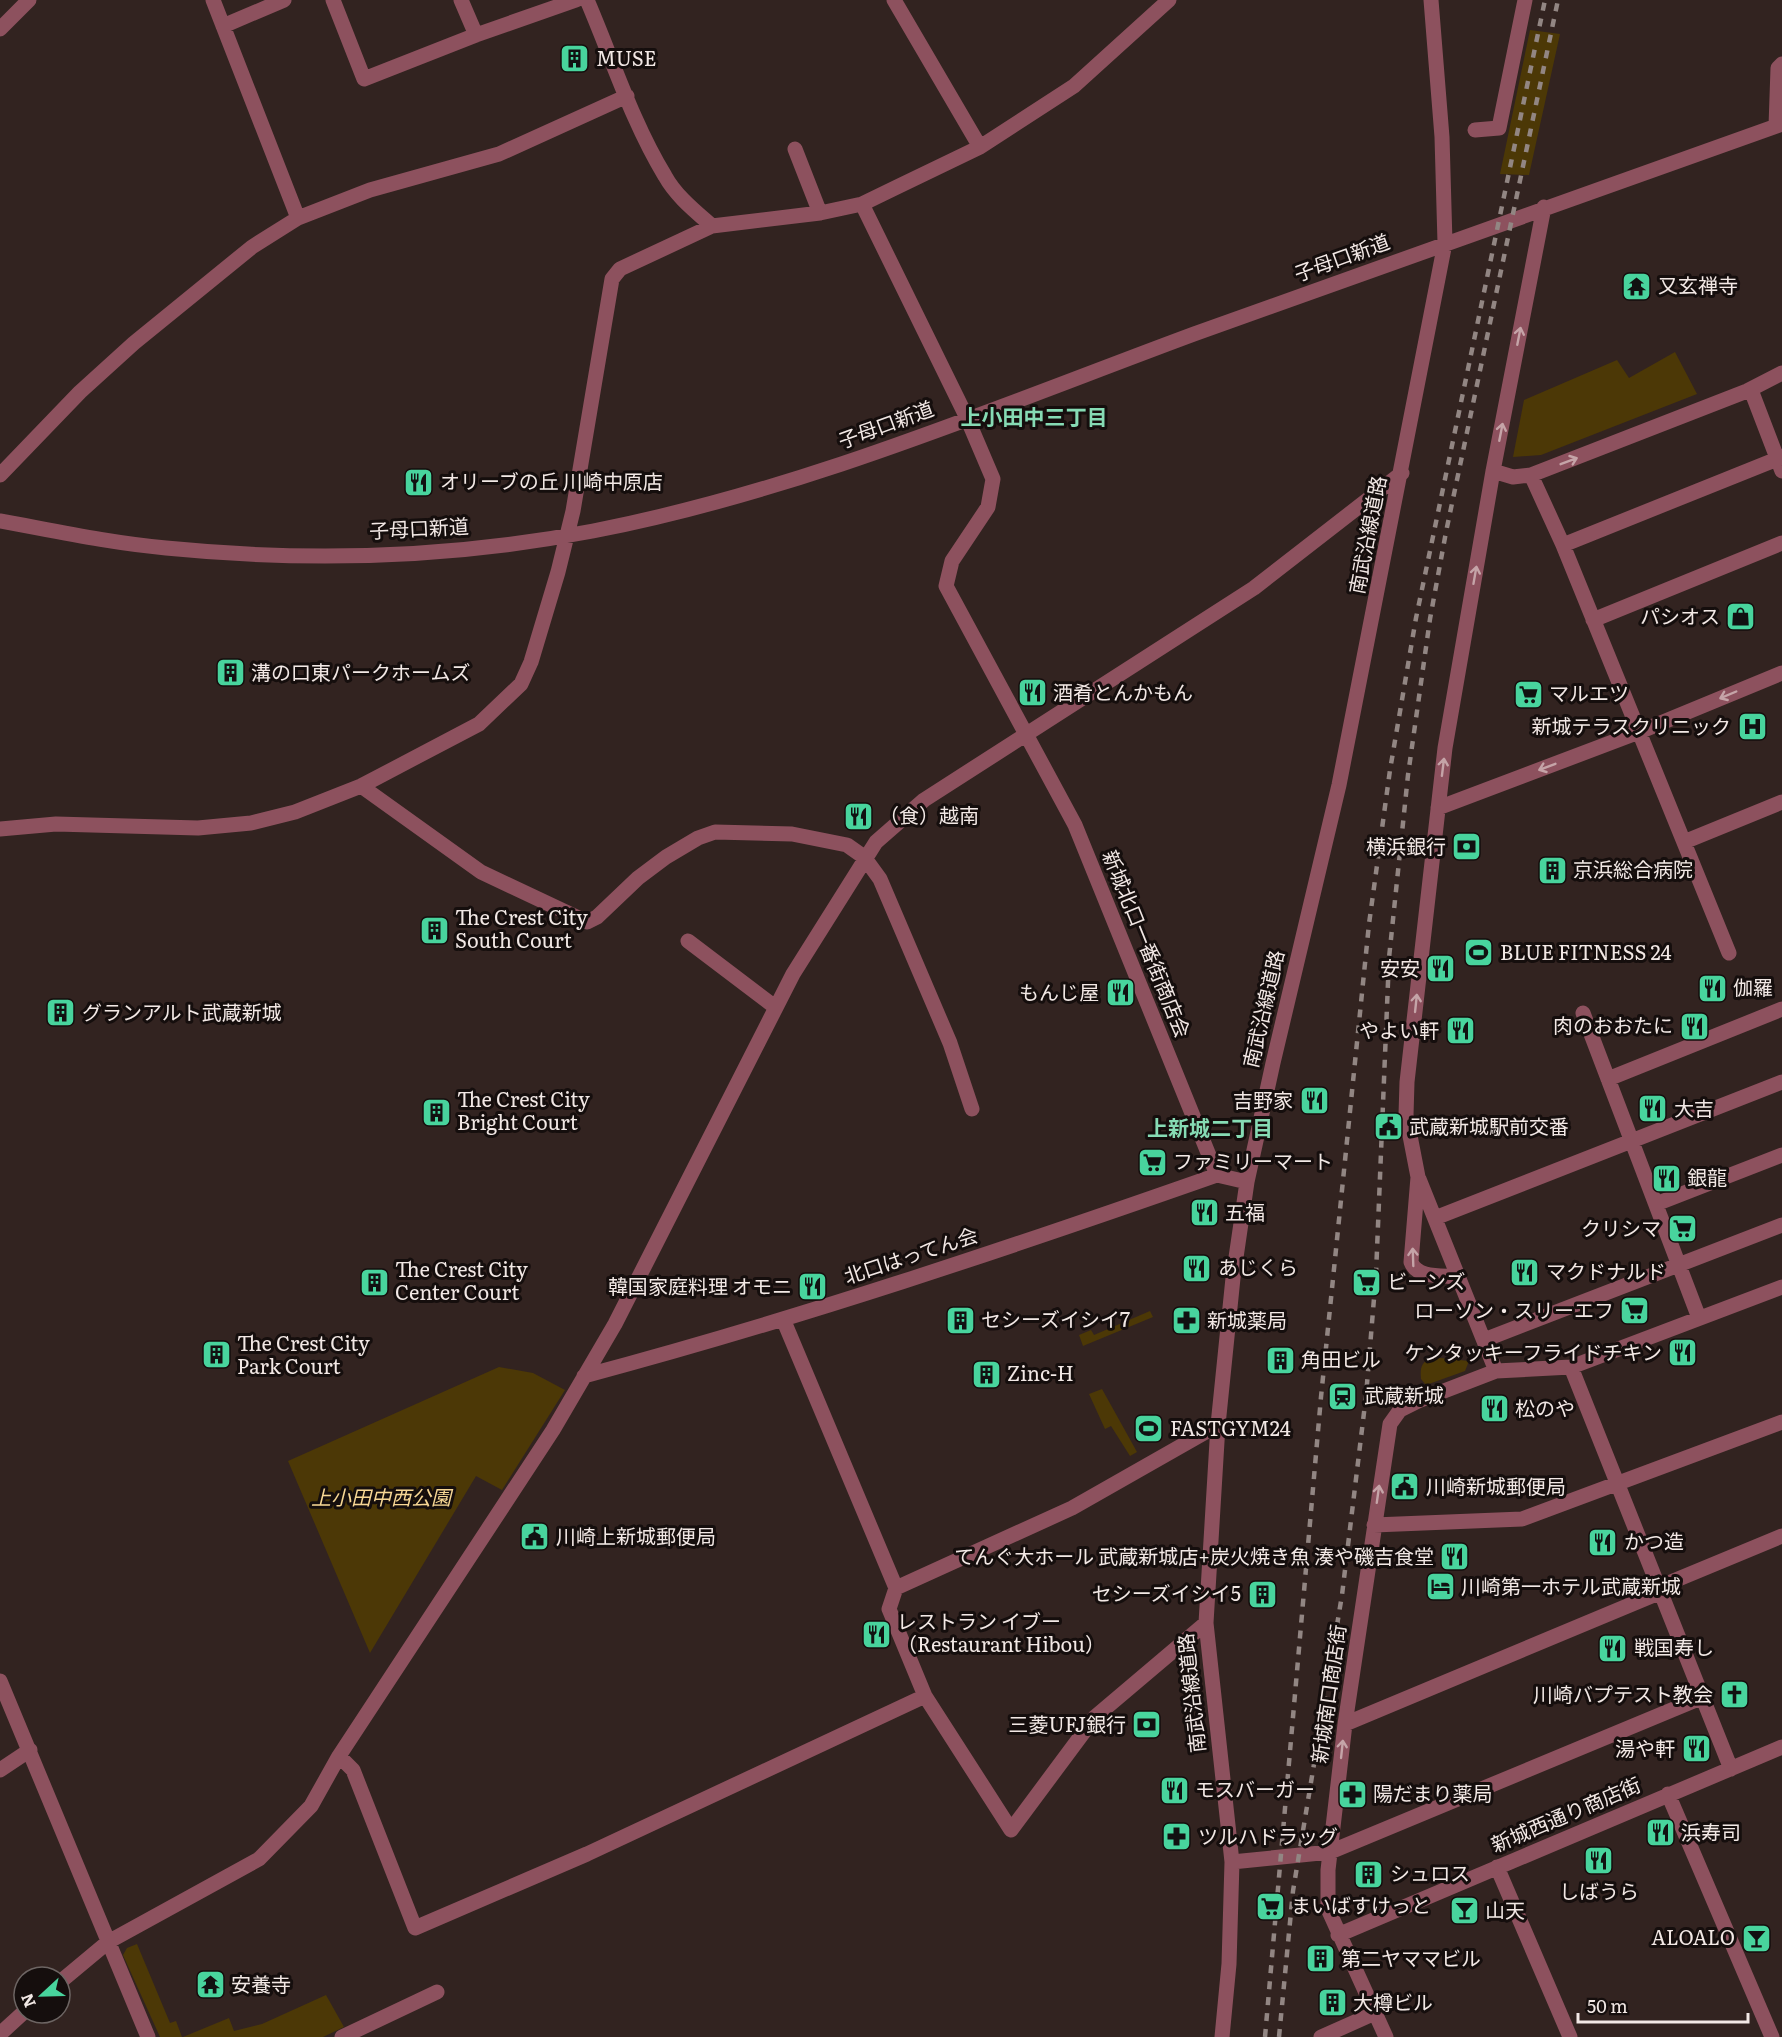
<svg xmlns="http://www.w3.org/2000/svg" width="1782" height="2037" font-family="Literata,'Noto Sans JP',serif">
<style>
.green{fill:#4c3806}
.lines{fill:none;stroke-linecap:round;stroke-linejoin:round}
.minor{stroke:#8d515e;stroke-width:15}
.rail{stroke:#928683;stroke-width:4.5;stroke-dasharray:8 8;stroke-linecap:butt}
.oneway{stroke:#c5a4a8}
.labels{text-anchor:middle;stroke-width:6;stroke-linejoin:round;paint-order:stroke}
.poi-label{font-size:20px;fill:#f2e8e5;stroke:#150e0d;text-anchor:start}
.street-label{font-size:20px;fill:#f2e8e5;stroke:#150e0d}
.park-label{font-size:20px;font-style:italic;fill:#f7d794;stroke:#150e0d}
.neighbourhood-label{font-size:21px;font-weight:bold;fill:#86dbb4;stroke:#150e0d}
</style>
<rect width="100%" height="100%" fill="#322320"/>
<path class="green" d="M1530,30L1560,34L1529,175L1500,174Z
M1675,352L1697,394L1541,455L1513,457L1524,400L1617,360L1629,378Z
M1150,1311L1153,1317L1083,1346L1079,1335L1091,1330L1094,1335Z
M1431,1357L1469,1361L1465,1371L1426,1385L1421,1379C1420,1368 1421,1363 1431,1357Z
M499,1367L533,1373L565,1390L502,1490L476,1476L370,1653L288,1461Z
M1102,1389L1137,1452L1130,1456L1111,1426L1105,1429L1089,1394Z
M137,1944L170,2023L176,2021L182,2037H160L123,1955L127,1948Z
M326,1995L344,2027L323,2037H183L229,2018L234,2031L262,2024Z"/>
<g class="lines">
<path class="minor" d="M213,0L298,218
M333,0L364,79L476,35L576,0
M461,0L476,35
M587,0C612,58 632,122 665,176C676,196 695,211 712,226
M894,0L980,147
M223,26L284,0
M0,29L29,0
M1776,126L1778,68L1782,64
M1475,130L1499,128L1525,0
M795,149L820,213
M862,204L967,418L993,479L988,507L952,561L946,586L1075,825L1217,1175
M1751,390L1782,471
M1493,471L1513,477L1531,475L1747,391L1782,373
M0,475L80,392L134,343L252,247L298,218L370,190L499,154L627,96
M1531,475L1563,545L1729,953
M0,521C55,531 110,543 166,548C307,562 453,558 593,531C800,491 997,407 1194,334C1390,263 1587,195 1782,124
M1563,545L1782,457
M1593,620L1782,543
M361,786L481,872L587,922L597,917L638,878L666,857L698,838L715,832L792,834L847,845L864,857L880,879L950,1043L972,1109
M1438,808L1639,732L1782,673
M0,829L56,824L198,828L251,823L295,812L361,786L479,724L521,684L531,662L558,572L573,511L612,279L620,269L712,226L820,213L862,204L897,187L980,147L1074,86L1169,0
M1684,842L1782,802
M688,941L775,1007
M1583,1013L1699,1318
M1608,1079L1782,1009
M1419,1179L1496,1371
M1656,1204L1782,1155
M1435,1218L1782,1082
M1459,1277C1444,1275 1417,1279 1411,1262L1418,1177L1406,1115L1407,1082L1445,748L1493,471L1544,207
M783,1319L896,1588L889,1609L925,1696L1011,1830L1095,1717L1206,1623
M1484,1340L1782,1225
M1571,1367L1731,1769
M584,1376C798,1319 1009,1248 1217,1175L1247,1182
M1374,1525L1522,1519L1782,1422
M1659,1587L1782,1536
M896,1588L1072,1508L1218,1425
M0,1681L148,2037
M1345,1724L1661,1592
M339,1756L353,1770L415,1928L587,1854L925,1696
M0,1770L30,1750
M1668,1794L1772,2037
M1232,1862L1330,1852L1703,1697
M1497,1867L1570,2037
M1338,1935L1782,1747
M60,1982L108,1942L259,1859L311,1806L339,1756L553,1430L615,1324L793,974L876,842L924,800L1254,588L1402,473
M0,2034L24,2012
M342,2037L437,1992
M1222,2037L1229,1964L1232,1862L1206,1623L1218,1425L1233,1278L1247,1182L1273,1063L1339,785L1445,243L1442,137L1431,0
M1321,2037L1375,2013
M1386,2037L1328,1909V1870L1345,1724L1390,1424L1400,1410L1418,1401L1496,1371L1571,1367L1782,1287"/>
<path class="rail" d="M1265,2037L1321,1397L1369,924L1390,770L1416,618L1545,0
M1279,2037L1293,1891L1342,1595L1366,1396L1376,1274L1389,958L1408,775L1430,619L1446,532L1558,0"/>
</g>
<defs><path id="oneway-shaft" d="M-6 0H5M1.5-3L5.5 0L1.5 3" fill="none" stroke-width="1.6" stroke-linecap="round" stroke-linejoin="round" transform="scale(1.5)"/></defs>
<g class="oneway">
<use href="#oneway-shaft" transform="translate(1519 336) rotate(-79)"/>
<use href="#oneway-shaft" transform="translate(1501 432) rotate(-79)"/>
<use href="#oneway-shaft" transform="translate(1569 461) rotate(-21)"/>
<use href="#oneway-shaft" transform="translate(1475 575) rotate(-80)"/>
<use href="#oneway-shaft" transform="translate(1728 695) rotate(157)"/>
<use href="#oneway-shaft" transform="translate(1443 767) rotate(-83)"/>
<use href="#oneway-shaft" transform="translate(1547 767) rotate(159)"/>
<use href="#oneway-shaft" transform="translate(1416 1003) rotate(-84)"/>
<use href="#oneway-shaft" transform="translate(1413 1257) rotate(-92)"/>
<use href="#oneway-shaft" transform="translate(1378 1494) rotate(-82)"/>
<use href="#oneway-shaft" transform="translate(1342 1749) rotate(-84)"/>
</g>
<defs>
<symbol id="building-square" viewBox="-11 -11 22 22"><rect x="-9" y="-9" width="18" height="18" rx="4" fill="#48d49d" stroke="#150e0d"/><path d="M-4-6H4V6H1V3H-1V6H-4ZM-2.5-4.3h1.7v1.8h-1.7ZM.8-4.3h1.7v1.8H.8ZM-2.5-1h1.7V.8h-1.7ZM.8-1h1.7V.8H.8Z" fill="#111"/></symbol>
<symbol id="temple-square" viewBox="-11 -11 22 22"><rect x="-9" y="-9" width="18" height="18" rx="4" fill="#48d49d" stroke="#150e0d"/><path d="M0-6L5-2H3V0L6.5 2.5H4V6H1.5V3h-3V6H-4V2.5H-6.5L-3 0V-2H-5Z" fill="#111"/></symbol>
<symbol id="restaurant-square" viewBox="-11 -11 22 22"><rect x="-9" y="-9" width="18" height="18" rx="4" fill="#48d49d" stroke="#150e0d"/><path d="M-5-6h1v4h1v-4h1v4h1v-4h1v5L-1.5 .5V6h-2V.5L-5-1ZM5-6V6H3V1.5H1.5Q1.5-4 5-6Z" fill="#111"/></symbol>
<symbol id="shop-square" viewBox="-11 -11 22 22"><rect x="-9" y="-9" width="18" height="18" rx="4" fill="#48d49d" stroke="#150e0d"/><path d="M-5-2.5h2.3a2.7 3.5 0 0 1 5.4 0H5L5.5 6h-11ZM-1.5-2.5h3a1.5 2.3 0 0 0-3 0Z" fill="#111"/></symbol>
<symbol id="supermarket-square" viewBox="-11 -11 22 22"><rect x="-9" y="-9" width="18" height="18" rx="4" fill="#48d49d" stroke="#150e0d"/><path d="M-6-5.5h2.5l.6 2H6L4.5 2H-2.5L-4.4-4H-6ZM-1.5 3.2a1.3 1.3 0 1 0 .1 0ZM3 3.2a1.3 1.3 0 1 0 .1 0Z" fill="#111"/></symbol>
<symbol id="hospital-square" viewBox="-11 -11 22 22"><rect x="-9" y="-9" width="18" height="18" rx="4" fill="#48d49d" stroke="#150e0d"/><path d="M-5-5h3v3.5h4V-5h3V5h-3V1.5h-4V5h-3Z" fill="#111"/></symbol>
<symbol id="bank-square" viewBox="-11 -11 22 22"><rect x="-9" y="-9" width="18" height="18" rx="4" fill="#48d49d" stroke="#150e0d"/><path d="M-6-4H6V4H-6ZM0-2.3a2.3 2.3 0 1 0 0 4.6a2.3 2.3 0 1 0 0-4.6Z" fill="#111"/></symbol>
<symbol id="stadium-square" viewBox="-11 -11 22 22"><rect x="-9" y="-9" width="18" height="18" rx="4" fill="#48d49d" stroke="#150e0d"/><path d="M0-5a6.5 5 0 1 0 0 10a6.5 5 0 1 0 0-10ZM-3.5-1.8h7v3.6h-7Z" fill="#111"/></symbol>
<symbol id="civic-square" viewBox="-11 -11 22 22"><rect x="-9" y="-9" width="18" height="18" rx="4" fill="#48d49d" stroke="#150e0d"/><path d="M-.6-6.5H3V-4.5H.6V-3L4-1V1h2V6H-6V1h2V-1L-.6-3ZM-1.2 2.5V6h2.4V2.5Z" fill="#111"/></symbol>
<symbol id="pharmacy-square" viewBox="-11 -11 22 22"><rect x="-9" y="-9" width="18" height="18" rx="4" fill="#48d49d" stroke="#150e0d"/><path d="M-2-6h4v4h4v4h-4v4h-4v-4h-4v-4h4Z" fill="#111"/></symbol>
<symbol id="station-square" viewBox="-11 -11 22 22"><rect x="-9" y="-9" width="18" height="18" rx="4" fill="#48d49d" stroke="#150e0d"/><path d="M-3-6H3Q5-6 5-4V2Q5 4 3 4L4.5 6H3L1.5 4h-3L-3 6H-4.5L-3 4Q-5 4-5 2V-4Q-5-6-3-6ZM-3.5-4v3h7v-3ZM-3.5 1v1.5H-2V1ZM2 1v1.5H3.5V1Z" fill="#111"/></symbol>
<symbol id="hotel-square" viewBox="-11 -11 22 22"><rect x="-9" y="-9" width="18" height="18" rx="4" fill="#48d49d" stroke="#150e0d"/><path d="M-6-4.5h1.5V1H6V5H4.5V3h-9V5H-6ZM-4 0a1.8 1.8 0 1 1 3.6 0ZM.5 0V-2.5h3Q6-2.5 6 0Z" fill="#111"/></symbol>
<symbol id="church-square" viewBox="-11 -11 22 22"><rect x="-9" y="-9" width="18" height="18" rx="4" fill="#48d49d" stroke="#150e0d"/><path d="M-1.2-6h2.4v3.5h3.3v2.4h-3.3V6h-2.4V-.1h-3.3v-2.4h3.3Z" fill="#111"/></symbol>
<symbol id="bar-square" viewBox="-11 -11 22 22"><rect x="-9" y="-9" width="18" height="18" rx="4" fill="#48d49d" stroke="#150e0d"/><path d="M-6-5H6L.8 .8V4.5H3.5V6h-7V4.5H-.8V.8Z" fill="#111"/></symbol>
</defs>
<g fill-rule="evenodd">
<use href="#building-square" x="558" y="42" width="33" height="33"/>
<use href="#temple-square" x="1620" y="270" width="33" height="33"/>
<use href="#restaurant-square" x="402" y="466" width="33" height="33"/>
<use href="#shop-square" x="1724" y="600" width="33" height="33"/>
<use href="#building-square" x="214" y="656" width="33" height="33"/>
<use href="#restaurant-square" x="1016" y="676" width="33" height="33"/>
<use href="#supermarket-square" x="1512" y="678" width="33" height="33"/>
<use href="#hospital-square" x="1736" y="710" width="33" height="33"/>
<use href="#restaurant-square" x="842" y="800" width="33" height="33"/>
<use href="#bank-square" x="1450" y="830" width="33" height="33"/>
<use href="#building-square" x="1536" y="854" width="33" height="33"/>
<use href="#building-square" x="418" y="914" width="33" height="33"/>
<use href="#stadium-square" x="1462" y="936" width="33" height="33"/>
<use href="#restaurant-square" x="1424" y="952" width="33" height="33"/>
<use href="#restaurant-square" x="1696" y="972" width="33" height="33"/>
<use href="#restaurant-square" x="1104" y="976" width="33" height="33"/>
<use href="#building-square" x="44" y="996" width="33" height="33"/>
<use href="#restaurant-square" x="1678" y="1010" width="33" height="33"/>
<use href="#restaurant-square" x="1444" y="1014" width="33" height="33"/>
<use href="#restaurant-square" x="1298" y="1084" width="33" height="33"/>
<use href="#restaurant-square" x="1636" y="1092" width="33" height="33"/>
<use href="#building-square" x="420" y="1096" width="33" height="33"/>
<use href="#civic-square" x="1372" y="1110" width="33" height="33"/>
<use href="#supermarket-square" x="1136" y="1146" width="33" height="33"/>
<use href="#restaurant-square" x="1650" y="1162" width="33" height="33"/>
<use href="#restaurant-square" x="1188" y="1196" width="33" height="33"/>
<use href="#supermarket-square" x="1666" y="1212" width="33" height="33"/>
<use href="#restaurant-square" x="1180" y="1252" width="33" height="33"/>
<use href="#restaurant-square" x="1508" y="1256" width="33" height="33"/>
<use href="#building-square" x="358" y="1266" width="33" height="33"/>
<use href="#supermarket-square" x="1350" y="1266" width="33" height="33"/>
<use href="#restaurant-square" x="796" y="1270" width="33" height="33"/>
<use href="#supermarket-square" x="1618" y="1294" width="33" height="33"/>
<use href="#building-square" x="944" y="1304" width="33" height="33"/>
<use href="#pharmacy-square" x="1170" y="1304" width="33" height="33"/>
<use href="#restaurant-square" x="1666" y="1336" width="33" height="33"/>
<use href="#building-square" x="200" y="1338" width="33" height="33"/>
<use href="#building-square" x="1264" y="1344" width="33" height="33"/>
<use href="#building-square" x="970" y="1358" width="33" height="33"/>
<use href="#station-square" x="1326" y="1380" width="33" height="33"/>
<use href="#restaurant-square" x="1478" y="1392" width="33" height="33"/>
<use href="#stadium-square" x="1132" y="1412" width="33" height="33"/>
<use href="#civic-square" x="1388" y="1470" width="33" height="33"/>
<use href="#civic-square" x="518" y="1520" width="33" height="33"/>
<use href="#restaurant-square" x="1586" y="1526" width="33" height="33"/>
<use href="#restaurant-square" x="1438" y="1540" width="33" height="33"/>
<use href="#hotel-square" x="1424" y="1570" width="33" height="33"/>
<use href="#building-square" x="1246" y="1578" width="33" height="33"/>
<use href="#restaurant-square" x="860" y="1618" width="33" height="33"/>
<use href="#restaurant-square" x="1596" y="1632" width="33" height="33"/>
<use href="#church-square" x="1718" y="1678" width="33" height="33"/>
<use href="#bank-square" x="1130" y="1708" width="33" height="33"/>
<use href="#restaurant-square" x="1680" y="1732" width="33" height="33"/>
<use href="#restaurant-square" x="1158" y="1774" width="33" height="33"/>
<use href="#pharmacy-square" x="1336" y="1778" width="33" height="33"/>
<use href="#restaurant-square" x="1644" y="1816" width="33" height="33"/>
<use href="#pharmacy-square" x="1160" y="1820" width="33" height="33"/>
<use href="#restaurant-square" x="1582" y="1844" width="33" height="33"/>
<use href="#building-square" x="1352" y="1858" width="33" height="33"/>
<use href="#supermarket-square" x="1254" y="1890" width="33" height="33"/>
<use href="#bar-square" x="1448" y="1894" width="33" height="33"/>
<use href="#bar-square" x="1740" y="1922" width="33" height="33"/>
<use href="#building-square" x="1304" y="1942" width="33" height="33"/>
<use href="#temple-square" x="194" y="1968" width="33" height="33"/>
<use href="#building-square" x="1316" y="1986" width="33" height="33"/>
</g>
<g class="labels">
<g class="poi-label">
<text x="596" y="66">MUSE</text>
<text x="1658" y="293">又玄禅寺</text>
<text x="440" y="489">オリーブの丘 川崎中原店</text>
<text x="1720" y="624" text-anchor="end">パシオス</text>
<text x="251" y="680">溝の口東パークホームズ</text>
<text x="1053" y="700">酒肴とんかもん</text>
<text x="1549" y="701">マルエツ</text>
<text x="1731" y="734" text-anchor="end">新城テラスクリニック</text>
<text x="879" y="823">（食）越南</text>
<text x="1446" y="854" text-anchor="end">横浜銀行</text>
<text x="1573" y="877">京浜総合病院</text>
<text x="455" y="925">The Crest City<tspan x="455" dy="23">South Court</tspan></text>
<text x="1500" y="960">BLUE FITNESS 24</text>
<text x="1420" y="976" text-anchor="end">安安</text>
<text x="1733" y="995">伽羅</text>
<text x="1099" y="1000" text-anchor="end">もんじ屋</text>
<text x="82" y="1020">グランアルト武蔵新城</text>
<text x="1673" y="1033" text-anchor="end">肉のおおたに</text>
<text x="1439" y="1038" text-anchor="end">やよい軒</text>
<text x="457" y="1107">The Crest City<tspan x="457" dy="23">Bright Court</tspan></text>
<text x="1293" y="1108" text-anchor="end">吉野家</text>
<text x="1674" y="1116">大吉</text>
<text x="1409" y="1134">武蔵新城駅前交番</text>
<text x="1173" y="1169">ファミリーマート</text>
<text x="1687" y="1185">銀龍</text>
<text x="1225" y="1220">五福</text>
<text x="1661" y="1236" text-anchor="end">クリシマ</text>
<text x="1218" y="1275">あじくら</text>
<text x="395" y="1277">The Crest City<tspan x="395" dy="23">Center Court</tspan></text>
<text x="1546" y="1279">マクドナルド</text>
<text x="1387" y="1289">ビーンズ</text>
<text x="792" y="1294" text-anchor="end">韓国家庭料理 オモニ</text>
<text x="1614" y="1318" text-anchor="end">ローソン・スリーエフ</text>
<text x="981" y="1327">セシーズイシイ7</text>
<text x="1207" y="1328">新城薬局</text>
<text x="237" y="1351">The Crest City<tspan x="237" dy="23">Park Court</tspan></text>
<text x="1662" y="1360" text-anchor="end">ケンタッキーフライドチキン</text>
<text x="1301" y="1367">角田ビル</text>
<text x="1007" y="1381">Zinc-H</text>
<text x="1364" y="1403">武蔵新城</text>
<text x="1515" y="1416">松のや</text>
<text x="1170" y="1436">FASTGYM24</text>
<text x="1426" y="1494">川崎新城郵便局</text>
<text x="556" y="1544">川崎上新城郵便局</text>
<text x="1624" y="1549">かつ造</text>
<text x="1434" y="1564" text-anchor="end">てんぐ大ホール 武蔵新城店+炭火焼き魚 湊や磯吉食堂</text>
<text x="1461" y="1594">川崎第一ホテル武蔵新城</text>
<text x="1241" y="1601" text-anchor="end">セシーズイシイ5</text>
<text x="897" y="1629">レストラン イブー<tspan x="897" dy="23">（Restaurant Hibou）</tspan></text>
<text x="1634" y="1655">戦国寿し</text>
<text x="1713" y="1702" text-anchor="end">川崎バプテスト教会</text>
<text x="1126" y="1732" text-anchor="end">三菱UFJ銀行</text>
<text x="1675" y="1756" text-anchor="end">湯や軒</text>
<text x="1195" y="1797">モスバーガー</text>
<text x="1373" y="1801">陽だまり薬局</text>
<text x="1681" y="1840">浜寿司</text>
<text x="1198" y="1844">ツルハドラッグ</text>
<text x="1390" y="1881">シュロス</text>
<text x="1599" y="1899" text-anchor="middle">しばうら</text>
<text x="1291" y="1913">まいばすけっと</text>
<text x="1485" y="1918">山天</text>
<text x="1735" y="1945" text-anchor="end">ALOALO</text>
<text x="1341" y="1966">第二ヤママビル</text>
<text x="231" y="1992">安養寺</text>
<text x="1353" y="2010">大樽ビル</text>
</g>
<g class="street-label">
<text transform="translate(1342 258) rotate(-20)" y="7">子母口新道</text>
<text transform="translate(886 425) rotate(-20)" y="7">子母口新道</text>
<text transform="translate(419 529) rotate(-3)" y="7">子母口新道</text>
<text transform="translate(1368 535) rotate(-79)" y="7">南武沿線道路</text>
<text transform="translate(1146 944) rotate(68)" y="7">新城北口一番街商店会</text>
<text transform="translate(1264 1009) rotate(-77)" y="7">南武沿線道路</text>
<text transform="translate(911 1256) rotate(-18)" y="7">北口はってん会</text>
<text transform="translate(1192 1693) rotate(-96)" y="7">南武沿線道路</text>
<text transform="translate(1329 1694) rotate(-82)" y="7">新城南口商店街</text>
<text transform="translate(1566 1815) rotate(-23)" y="7">新城西通り商店街</text>
</g>
<g class="park-label">
<text x="381" y="1505">上小田中西公園</text>
</g>
<g class="neighbourhood-label">
<text x="1034" y="425">上小田中三丁目</text>
<text x="1210" y="1136">上新城二丁目</text>
</g>
</g>
<g transform="translate(42 1995) rotate(248)"><circle r="28" fill="#150e0d" stroke="#6d6563" stroke-width="1.5"/>
<path d="M0-4.5L10 22L0 15L-10 22Z" fill="#48d49d"/>
<text y="-9" font-size="16" font-weight="bold" text-anchor="middle" fill="#f2e8e5">N</text>
</g>
<path d="M1578 2013v9h170v-9" fill="none" stroke="#f2e8e5" stroke-width="3"/>
<text x="1587" y="2013" font-size="18" fill="#f2e8e5" stroke="#150e0d" stroke-width="4.5" paint-order="stroke">50 m</text>
</svg>
